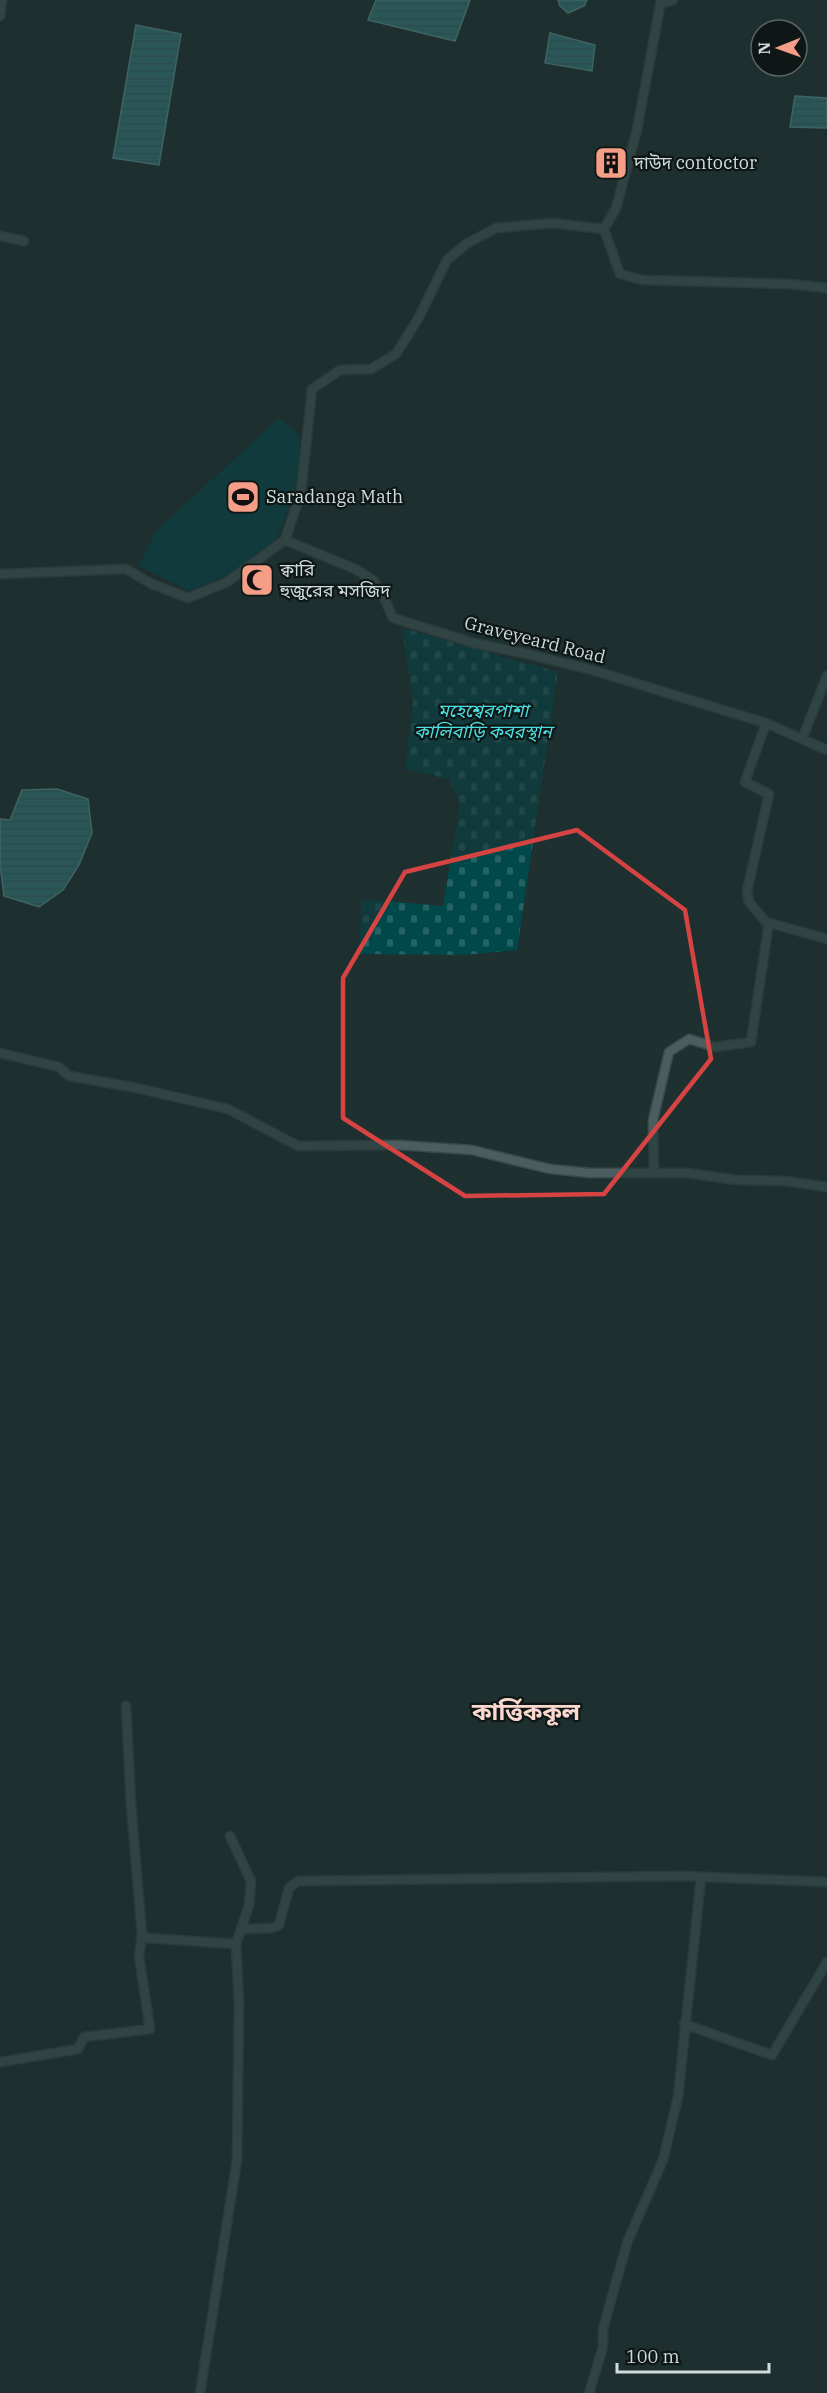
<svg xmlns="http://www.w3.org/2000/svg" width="827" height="2393" font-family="'IBM Plex Serif','Noto Sans Bengali',serif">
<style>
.green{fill:#004849}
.cemetery{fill:url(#cemetery-stones)}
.water{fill:url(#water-rules);stroke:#68a0a0;stroke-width:1.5}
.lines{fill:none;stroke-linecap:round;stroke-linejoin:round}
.street-casing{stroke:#3b4b4b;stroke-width:11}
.street{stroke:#4b5d5e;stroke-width:8}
.marked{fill:none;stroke:#d54343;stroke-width:4.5;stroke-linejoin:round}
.labels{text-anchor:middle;stroke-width:4.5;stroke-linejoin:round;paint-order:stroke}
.poi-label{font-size:18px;fill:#d0dbdb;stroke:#0e1616;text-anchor:start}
.street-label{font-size:18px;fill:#d0dbdb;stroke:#0e1616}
.park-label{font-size:18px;font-style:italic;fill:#4bdee1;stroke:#0e1616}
.district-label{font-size:24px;font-weight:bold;fill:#fad8cf;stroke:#0e1616}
</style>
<defs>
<pattern id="cemetery-stones" width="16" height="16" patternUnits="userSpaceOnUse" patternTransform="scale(1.5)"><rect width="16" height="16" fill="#004849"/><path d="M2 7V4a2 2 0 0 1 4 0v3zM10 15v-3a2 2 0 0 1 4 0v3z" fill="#246263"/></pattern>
<pattern id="water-rules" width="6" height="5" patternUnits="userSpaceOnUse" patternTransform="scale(1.5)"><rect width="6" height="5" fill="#3b8687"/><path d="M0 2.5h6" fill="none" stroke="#3c6e6f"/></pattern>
</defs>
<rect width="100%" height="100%" fill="#1e3030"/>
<path class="green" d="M279,418L299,434V475L285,519L272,546L241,568L190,591L138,566L156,531Z"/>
<path class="cemetery" d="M402,628L558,672L517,950L464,955L360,954L361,899L443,906L460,803L449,779L405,769L413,702Z"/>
<path class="water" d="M376,0H470L455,41L368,20Z
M558,0H587L584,6L568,13L560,6Z
M136,25L181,34L159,165L113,158Z
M550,33L595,45L592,71L545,63Z
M795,96L827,98V128L790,127Z
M57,789L88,799L92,833L79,865L63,890L39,907L4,896L0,864V819L10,820L22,790Z"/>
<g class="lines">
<defs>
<path id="street" d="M661,4L673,0
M0,16L2,0
M604,229L620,274L643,280L790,284L827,288
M604,229L616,208L637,130L661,0
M0,236L24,241
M285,540L355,569L373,580L382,593L393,618L474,643L523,653L592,670L766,723L827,750
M0,574L126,569L152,584L188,598L227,582L285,540L301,492L312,389L340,370L371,369L396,354L418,319L447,260L466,244L496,228L552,223L604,229
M766,723L745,782L769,794L747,891L749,902L766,922L827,939
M802,739L827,676
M0,1053L59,1067L69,1076L132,1087L228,1109L298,1146L398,1145L472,1150L550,1169L590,1173H687L737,1180L785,1181L827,1187
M654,1172L653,1120L669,1052L689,1039L715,1047L751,1042L768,929
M126,1706L131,1805L142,1935L148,1938L236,1944
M241,1929L271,1928L279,1925L289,1888L298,1881L682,1876L827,1882
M684,2024L772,2055L827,1962
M0,2062L78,2049L84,2037L150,2029L139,1956L142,1935
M200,2393L237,2160L239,2004L236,1944L249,1905L251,1881L230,1836
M589,2393L603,2347V2329L627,2243L663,2160L678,2097L701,1877"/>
</defs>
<use href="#street" class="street-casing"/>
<use href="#street" class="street"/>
</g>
<path d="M0 0H827V2393H0ZM577,830L685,910L711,1059L604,1194L465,1196L343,1118V978L405,872Z" fill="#1e3030" fill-opacity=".55" fill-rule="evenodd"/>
<path class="marked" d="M577,830L685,910L711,1059L604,1194L465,1196L343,1118V978L405,872Z"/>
<defs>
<symbol id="building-square" viewBox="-11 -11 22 22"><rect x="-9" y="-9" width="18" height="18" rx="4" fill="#f49e88" stroke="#0e1616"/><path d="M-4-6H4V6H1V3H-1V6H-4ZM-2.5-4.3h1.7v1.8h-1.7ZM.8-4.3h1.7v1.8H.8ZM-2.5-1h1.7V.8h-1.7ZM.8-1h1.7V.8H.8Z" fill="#111"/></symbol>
<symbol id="stadium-square" viewBox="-11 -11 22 22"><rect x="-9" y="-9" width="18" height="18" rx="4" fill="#f49e88" stroke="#0e1616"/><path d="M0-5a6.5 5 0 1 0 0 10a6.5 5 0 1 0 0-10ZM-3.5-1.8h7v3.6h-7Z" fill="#111"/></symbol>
<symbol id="mosque-square" viewBox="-11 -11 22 22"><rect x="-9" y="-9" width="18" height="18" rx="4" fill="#f49e88" stroke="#0e1616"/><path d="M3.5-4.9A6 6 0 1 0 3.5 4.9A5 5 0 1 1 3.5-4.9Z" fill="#111"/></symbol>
</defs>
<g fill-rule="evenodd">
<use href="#building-square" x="592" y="144" width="38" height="38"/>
<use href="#stadium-square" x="224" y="478" width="38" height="38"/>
<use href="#mosque-square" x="238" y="561" width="38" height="38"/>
</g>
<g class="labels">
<g class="poi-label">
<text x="634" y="169">দাউদ contoctor</text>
<text x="266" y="503">Saradanga Math</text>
<text x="280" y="576">ক্বারি<tspan x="280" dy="21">হুজুরের মসজিদ</tspan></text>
</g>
<g class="street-label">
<text transform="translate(535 640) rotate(14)" y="6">Graveyeard Road</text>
</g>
<g class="park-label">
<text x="483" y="717">মহেশ্বেরপাশা<tspan x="483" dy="21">কালিবাড়ি কবরস্থান</tspan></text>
</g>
<g class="district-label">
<text x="526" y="1720">কার্ত্তিককূল</text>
</g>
</g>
<g transform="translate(779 48) rotate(269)"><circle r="28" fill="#0e1616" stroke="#5c6565" stroke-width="1.5"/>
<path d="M0-4.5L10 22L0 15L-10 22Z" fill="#f49e88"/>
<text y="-9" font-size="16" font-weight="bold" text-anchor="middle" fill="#d0dbdb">N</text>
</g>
<path d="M617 2363v9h152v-9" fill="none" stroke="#d0dbdb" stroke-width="3"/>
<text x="626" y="2363" font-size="18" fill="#d0dbdb" stroke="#0e1616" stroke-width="4.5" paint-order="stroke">100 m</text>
</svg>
